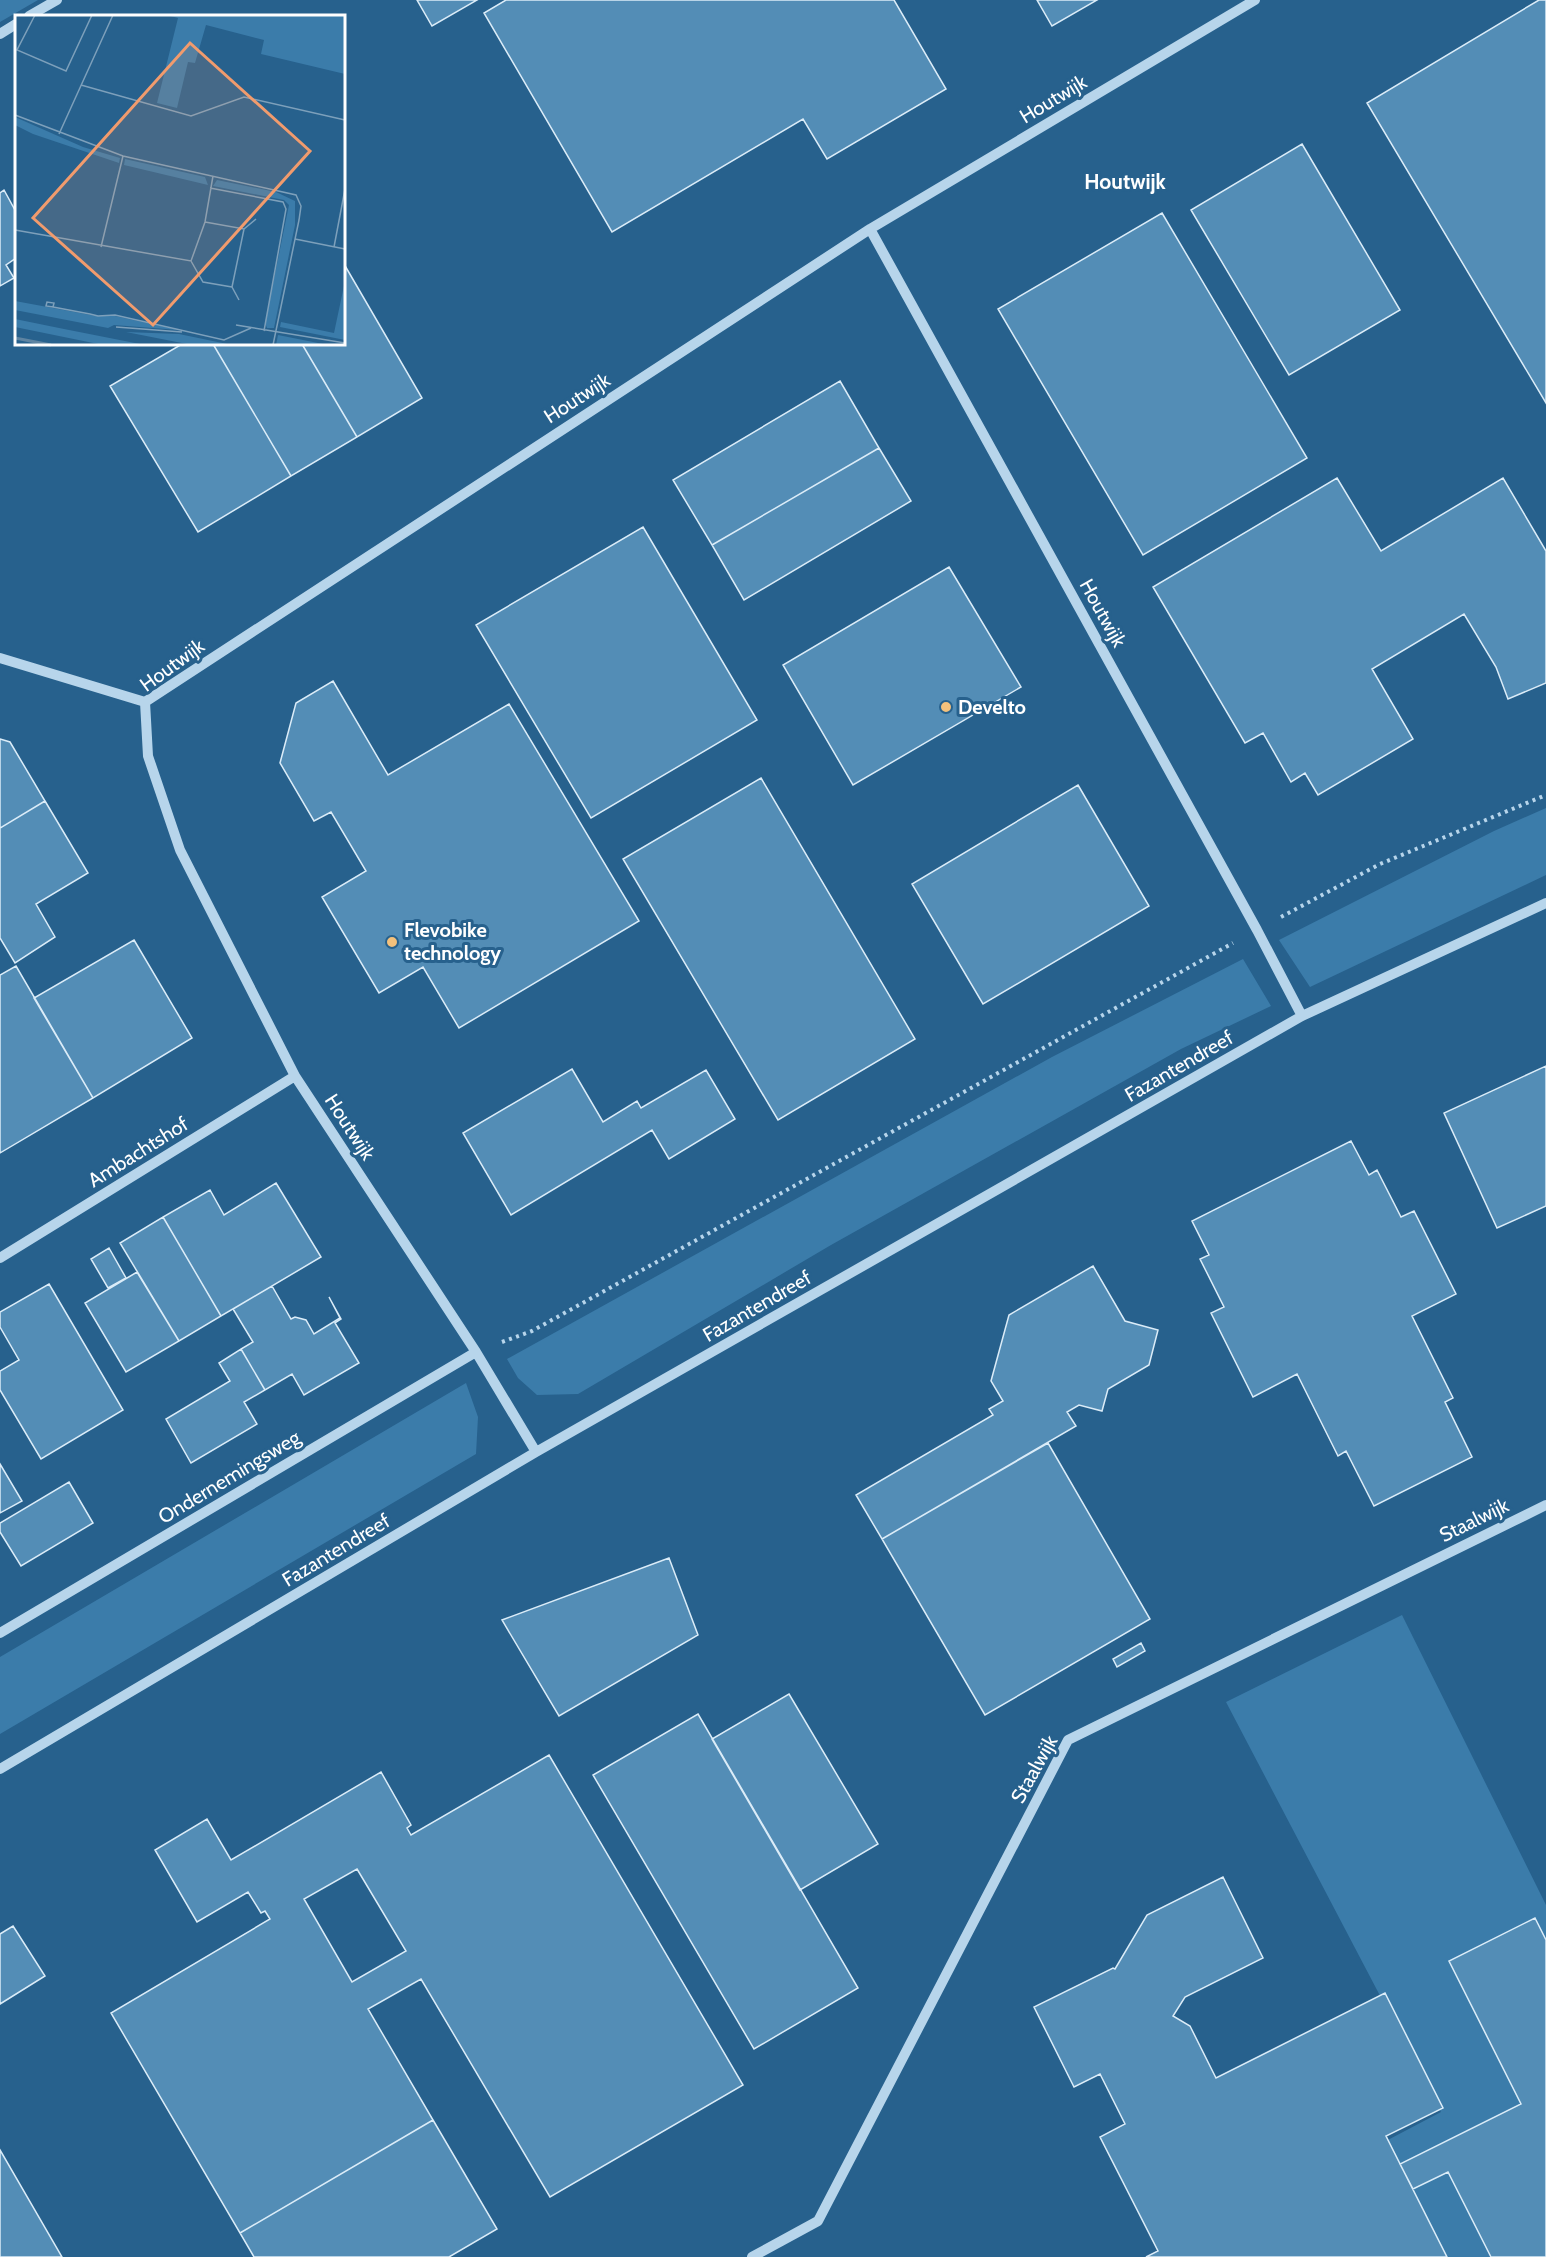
<svg xmlns="http://www.w3.org/2000/svg" width="1546" height="2257" font-family="Cabin,sans-serif">
<style>
.green{fill:#3b7caa}
.building{fill:#538db6;stroke:#dbecf8;stroke-width:1.5;fill-rule:evenodd}
.lines{fill:none;stroke-linecap:round;stroke-linejoin:round}
.path{stroke:#b7d5eb;stroke-width:4;stroke-dasharray:3 4.5;stroke-linecap:butt}
.minor{stroke:#b7d5eb;stroke-width:10}
.poi-dot{fill:#f3c17c;stroke:#27618d;stroke-width:2}
.labels{text-anchor:middle;stroke-width:6;stroke-linejoin:round;paint-order:stroke}
.street-label{font-size:20px;fill:#fff;stroke:#27618d}
.poi-label{font-size:20px;font-weight:bold;fill:#fff;stroke:#27618d;text-anchor:start}
.neighbourhood-label{font-size:21px;font-weight:bold;fill:#fff;stroke:#27618d}
.inset-river{fill:none;stroke:#5e84a2;stroke-width:3}
.inset-road{fill:none;stroke:#7da0bb;stroke-width:1.5}
.view{fill:#f19b6d;fill-opacity:0.15;stroke:#f19b6d;stroke-width:3}
.inset-edge{fill:none;stroke:#fff;stroke-width:3}
</style>
<rect width="100%" height="100%" fill="#27618d"/>
<path class="green" d="M0,0H38L0,22Z
M1546,808V875L1310,987L1279,940L1494,831Z
M1243,959L1271,1006L1181,1049L831,1245L578,1394L537,1395L518,1378L507,1359L1052,1057Z
M466,1383L478,1417L476,1454L0,1734V1657Z
M1402,1615L1546,1905V2257H1442L1384,2142L1441,2112L1226,1702Z"/>
<path class="building" d="M417,0H477L432,26Z
M506,0H894L946,89L827,159L803,119L612,232L484,13Z
M1037,0H1097L1052,26Z
M1539,0H1546V403L1367,103Z
M1302,144L1400,310L1289,375L1191,210Z
M4,190L16,212V258L6,265L14,278L0,286V193Z
M1162,213L1307,458L1143,555L998,309Z
M344,264L422,398L357,437L302,344H344Z
M182,344H213L291,476L198,532L110,386Z
M213,344H302L357,437L291,476Z
M840,381L879,448L712,545L673,480Z
M879,448L911,501L744,600L712,545Z
M1337,478L1381,551L1503,478L1546,551V683L1508,699L1496,667L1464,614L1372,669L1413,739L1318,795L1305,773L1291,782L1263,733L1245,743L1153,587Z
M643,527L757,720L591,818L476,625Z
M949,567L1021,687L853,785L783,665Z
M333,681L388,775L509,704L639,921L459,1028L423,967L379,993L322,897L366,871L331,812L314,821L280,763L296,703Z
M0,739L10,742L45,801L0,828Z
M761,778L915,1039L778,1120L623,859Z
M1078,785L1149,906L983,1004L912,884Z
M45,801L88,873L36,904L55,937L15,963L0,938V828Z
M134,940L192,1038L93,1098L34,998Z
M16,966L93,1098L0,1153V975Z
M1546,1066V1206L1497,1228L1444,1113Z
M572,1069L603,1122L637,1101L641,1108L706,1070L735,1119L669,1159L652,1130L511,1215L463,1133Z
M1351,1141L1369,1175L1377,1170L1401,1217L1414,1211L1456,1294L1412,1316L1453,1398L1445,1402L1472,1457L1374,1506L1346,1451L1338,1456L1297,1374L1253,1397L1211,1313L1224,1307L1200,1259L1209,1255L1192,1221Z
M276,1183L321,1257L221,1316L163,1217L210,1190L224,1215Z
M163,1217L221,1316L179,1341L120,1243Z
M109,1248L126,1278L108,1288L91,1259Z
M1093,1266L1125,1321L1158,1330L1149,1365L1108,1389L1102,1411L1079,1405L1067,1412L1076,1426L882,1539L856,1495L993,1415L989,1409L1003,1401L991,1381L1009,1315Z
M137,1272L179,1341L126,1372L85,1303Z
M49,1284L123,1410L41,1459L0,1390V1371L19,1360L0,1327V1312Z
M272,1286L291,1319L295,1317L306,1320L314,1334L340,1318L329,1297L341,1319L335,1323L359,1363L304,1395L292,1374L265,1390L241,1349L253,1342L233,1309Z
M241,1349L265,1390L244,1402L257,1424L191,1463L166,1419L230,1381L219,1363Z
M1048,1443L1150,1619L985,1715L882,1539Z
M0,1464L22,1501L0,1513Z
M69,1482L93,1523L21,1566L0,1532V1523Z
M669,1558L698,1635L559,1716L502,1620Z
M1141,1643L1145,1651L1117,1667L1113,1659Z
M789,1694L878,1844L800,1890L712,1739Z
M698,1714L858,1988L754,2049L593,1775Z
M549,1755L743,2085L550,2197L421,1979L368,2009L433,2120L240,2233L111,2013L270,1919L265,1911L261,1913L248,1892L197,1922L155,1850L207,1819L231,1860L381,1772L411,1825L407,1828L411,1835ZM357,1869L406,1951L352,1982L304,1899Z
M1223,1877L1263,1958L1185,1997L1173,2016L1190,2026L1216,2078L1385,1993L1443,2108L1386,2136L1447,2257H1146L1158,2251L1100,2137L1125,2124L1100,2074L1074,2087L1034,2007L1113,1968L1115,1969L1147,1915Z
M1535,1918L1546,1940V2257H1491L1448,2172L1413,2189L1400,2164L1521,2104L1449,1961Z
M13,1926L45,1976L0,2004V1934Z
M433,2120L497,2229L449,2257H254L240,2233Z
M0,2150L62,2257H0Z"/>
<g class="lines">
<path class="path" d="M1281,917L1380,864L1546,795
M502,1342L532,1331L1233,943"/>
<path class="minor" d="M29,16L57,0
M0,34L16,24
M870,229L1257,930L1302,1016
M0,658L145,702
M0,1258L295,1076
M536,1452L476,1352L295,1076L180,850L148,756L145,702L870,229L1255,0
M0,1633L476,1352
M0,1769L536,1452L1302,1016L1546,903
M752,2257L818,2221L1068,1740L1546,1505"/>
</g>
<g class="poi-dot">
<circle cx="946" cy="707" r="6"/>
<circle cx="392" cy="942" r="6"/>
</g>
<g class="labels">
<g class="street-label">
<text transform="translate(1053 99) rotate(-31)" y="7">Houtwijk</text>
<text transform="translate(577 398) rotate(-33)" y="7">Houtwijk</text>
<text transform="translate(1103 613) rotate(61)" y="7">Houtwijk</text>
<text transform="translate(172 665) rotate(-36)" y="7">Houtwijk</text>
<text transform="translate(1179 1066) rotate(-30)" y="7">Fazantendreef</text>
<text transform="translate(350 1127) rotate(57)" y="7">Houtwijk</text>
<text transform="translate(138 1152) rotate(-32)" y="7">Ambachtshof</text>
<text transform="translate(757 1306) rotate(-30)" y="7">Fazantendreef</text>
<text transform="translate(229 1477) rotate(-31)" y="7">Ondernemingsweg</text>
<text transform="translate(1474 1520) rotate(-26)" y="7">Staalwijk</text>
<text transform="translate(336 1550) rotate(-31)" y="7">Fazantendreef</text>
<text transform="translate(1034 1769) rotate(-61)" y="7">Staalwijk</text>
</g>
<g class="poi-label">
<text x="958" y="714">Develto</text>
<text x="404" y="937">Flevobike<tspan x="404" dy="23">technology</tspan></text>
</g>
<g class="neighbourhood-label">
<text x="1125" y="189">Houtwijk</text>
</g>
</g>
<g transform="translate(15 15)">
<rect width="330" height="330" fill="#27618d"/>
<path d="M152,0H330V59L246,39L249,25L191,10L180,48L173,47L162,93L142,88L163,3ZM0,102L68,132L105,143L104,148L18,119L0,110ZM110,144L190,162L193,170L109,150ZM202,165L261,177L280,186V210L259,313H252L250,308L274,190L269,185L198,171ZM330,266V325L265,312L266,307L319,318ZM0,286L81,301H100L164,315L99,310L93,313L0,295ZM0,304L49,314L130,330H88L0,312ZM111,317L164,319L217,330H177ZM263,320L313,330H261Z" fill="#3b7caa"/>
<path class="inset-river" d="M0,323L36,330"/>
<path class="inset-road" d="M20,0L2,35L51,56L77,0M66,70L176,101L229,82L330,105M0,100L108,141L281,180L286,191L284,205L258,330M44,119L98,0M195,173L268,187L271,194L249,316M190,207L229,214L241,204M0,215L176,246L190,207L198,161M280,224L330,234M86,232L108,141M319,232L330,174M176,246L188,267L217,272M224,285L217,272L229,214M38,292L39,288L32,287L31,291L38,292L75,299L83,301L100,300L209,325L236,313M221,310L330,328M101,312L167,317"/>
<path class="view" d="M175,28L295,136L138,310L18,203Z"/>
<rect width="330" height="330" class="inset-edge"/>
</g>
</svg>
